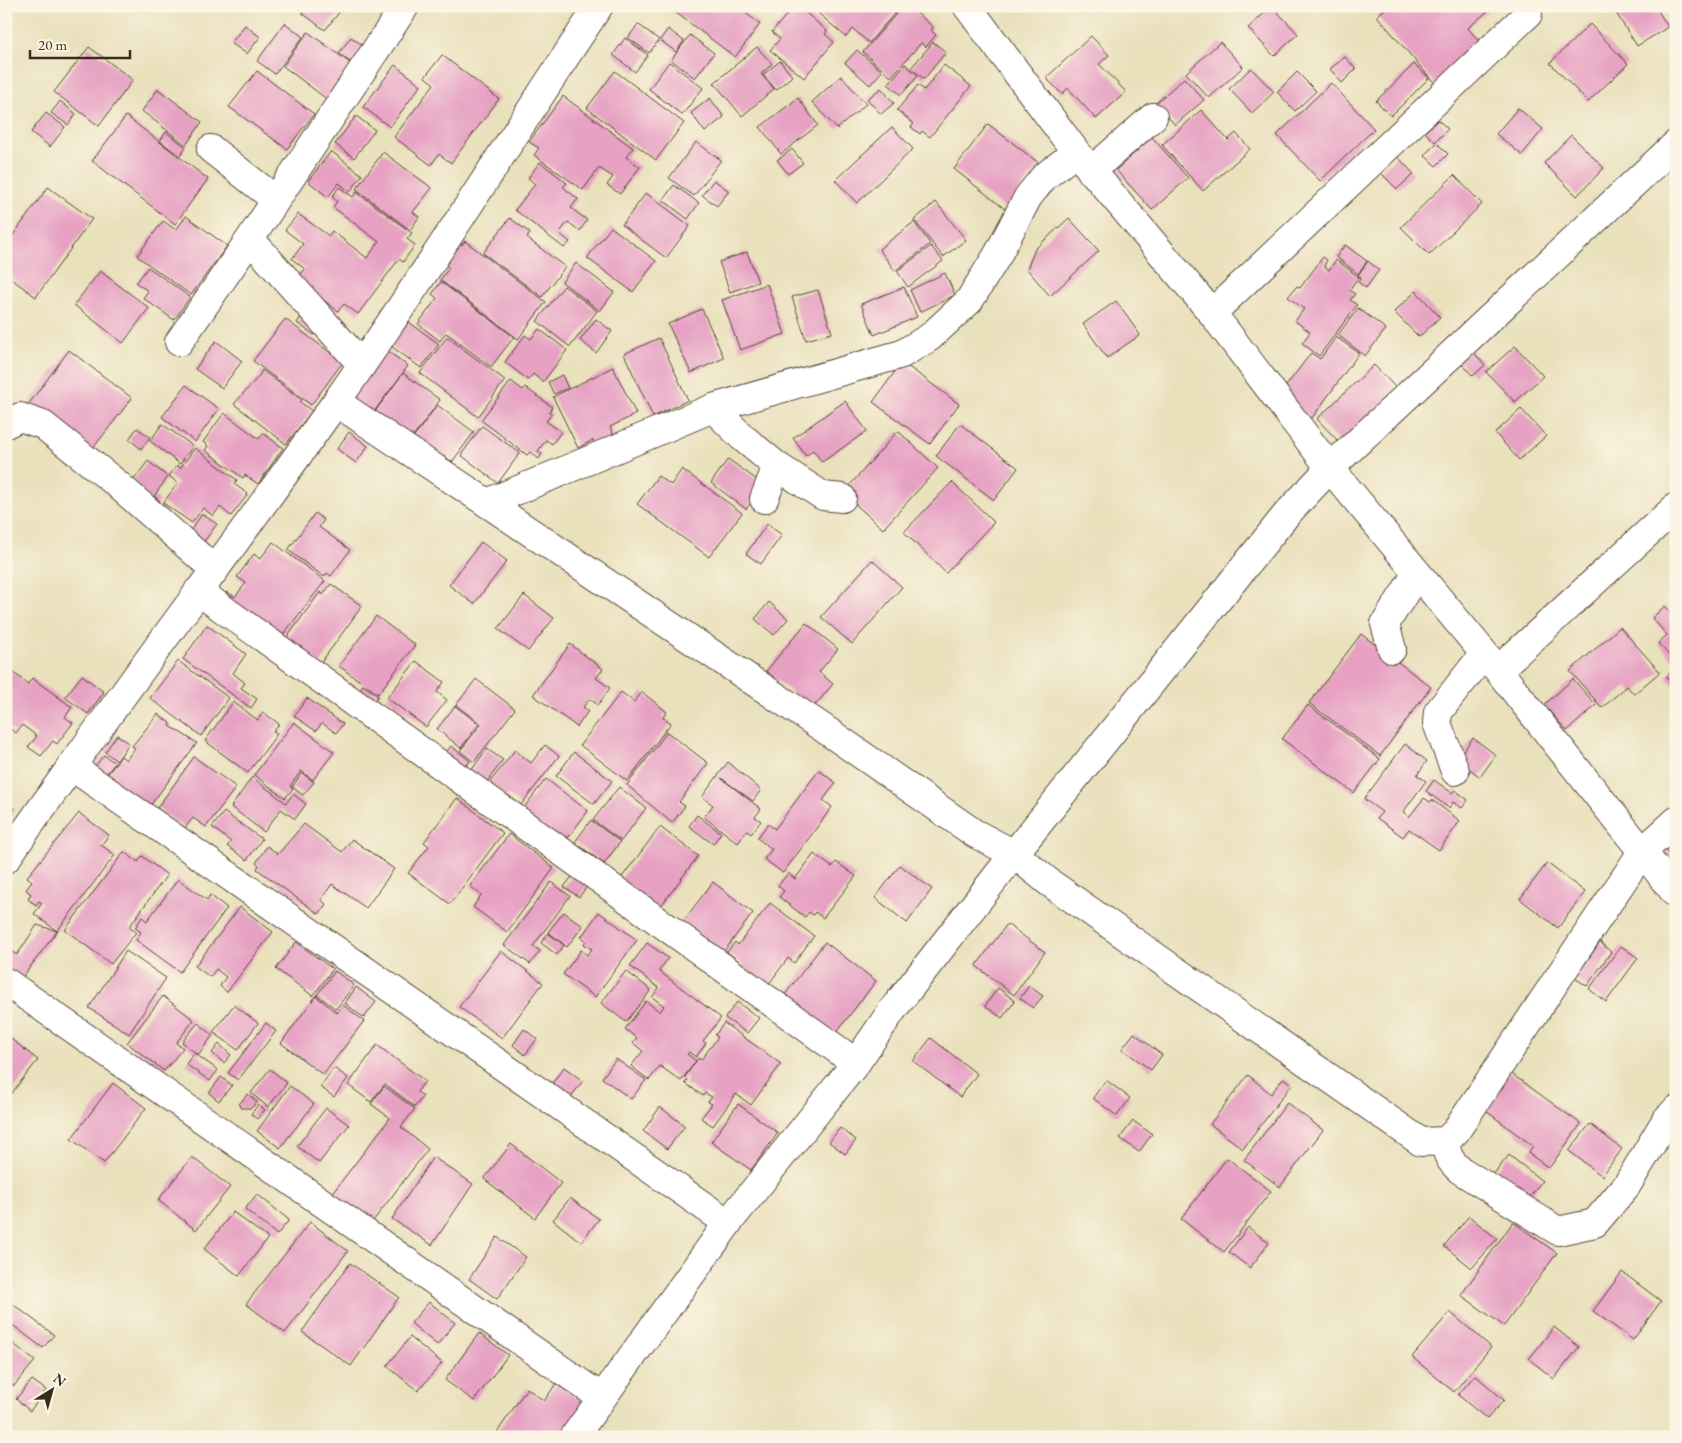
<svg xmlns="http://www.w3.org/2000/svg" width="1682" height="1443" font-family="'EB Garamond',serif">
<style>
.building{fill:#e6a1c3}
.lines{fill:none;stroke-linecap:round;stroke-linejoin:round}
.minor-casing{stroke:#554536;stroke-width:30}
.minor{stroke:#fff;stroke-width:28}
</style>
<rect width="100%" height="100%" fill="#fcf5e5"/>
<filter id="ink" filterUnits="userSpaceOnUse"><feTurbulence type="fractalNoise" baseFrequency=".02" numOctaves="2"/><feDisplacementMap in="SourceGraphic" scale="10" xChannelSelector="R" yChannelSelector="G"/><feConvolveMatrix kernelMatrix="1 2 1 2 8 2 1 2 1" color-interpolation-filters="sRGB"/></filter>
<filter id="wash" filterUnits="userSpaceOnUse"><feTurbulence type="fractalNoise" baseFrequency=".0096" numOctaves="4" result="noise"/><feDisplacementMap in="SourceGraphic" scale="20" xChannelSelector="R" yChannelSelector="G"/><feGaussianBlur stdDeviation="1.12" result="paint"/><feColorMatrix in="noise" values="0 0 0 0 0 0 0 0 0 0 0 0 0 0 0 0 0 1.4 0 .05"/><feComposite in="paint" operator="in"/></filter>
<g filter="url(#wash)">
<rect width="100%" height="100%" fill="#e9e0bc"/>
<g id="blocks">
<path class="building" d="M308,6H336L341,10L325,30L302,13Z
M667,6H740L739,8L760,24L735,57Z
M794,6H798L827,31L825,34L834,42L804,78L770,50L780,39L772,32Z
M810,6H901L869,43L853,29L846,37Z
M903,6H909L933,27L931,30L936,35L926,47L921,43L891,77L863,52Z
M1272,6L1298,34L1274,56L1248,28Z
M1388,6H1486L1489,10L1468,28L1483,46L1437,86L1377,16Z
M1627,6H1655L1668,27L1637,46L1616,13Z
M285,23L303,37L275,74L257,61Z
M638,24L659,40L649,53L628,38Z
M1590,24L1628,64L1588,102L1550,63Z
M245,25L260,37L247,54L231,43Z
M668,29L684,41L676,52L660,40Z
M308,32L354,66L328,100L283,66Z
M690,35L714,53L695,78L671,60Z
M1091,36L1109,55L1099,64L1126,92L1096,119L1068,88L1062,94L1046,78Z
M351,37L368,49L355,66L339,53Z
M625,38L648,55L635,72L613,55Z
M933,42L946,52L924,79L911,68Z
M1220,42L1243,67L1209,98L1186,73Z
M89,47L133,80L99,126L54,92Z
M757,47L772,64L761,74L774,89L742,116L714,83Z
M857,50L882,71L870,85L845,63Z
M442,55L499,99L451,163L439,154L431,165L394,137L434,84L425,77Z
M1345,57L1356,69L1342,83L1330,69Z
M780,61L792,76L776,90L763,75Z
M669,62L703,88L682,115L649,89Z
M905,64L918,76L901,95L888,84Z
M1414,64L1429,78L1391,116L1376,101Z
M395,65L421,85L390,127L363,107Z
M944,65L971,86L930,137L922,131L920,134L911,127L914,124L897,110L918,85L924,90Z
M1251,68L1274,92L1252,113L1229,89Z
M257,71L314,114L287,149L229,107Z
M615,71L684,123L656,160L587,108Z
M1297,72L1316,91L1295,111L1277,92Z
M841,76L866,104L837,129L812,102Z
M1184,78L1204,100L1175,125L1156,103Z
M1331,83L1374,129L1320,181L1277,135Z
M881,88L894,103L881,114L867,99Z
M158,89L202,122L186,145L142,111Z
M563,96L633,148L626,157L640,167L620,194L607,185L613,177L599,168L583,190L534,155L539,148L529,142Z
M710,98L724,117L705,132L691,113Z
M798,98L818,125L781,154L760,127Z
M60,101L76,114L68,125L51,113Z
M1518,108L1543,129L1522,155L1496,134Z
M1201,110L1228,140L1236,133L1250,149L1203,191L1162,145Z
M46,113L65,127L50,147L31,132Z
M126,116L208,179L175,224L92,161Z
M356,116L375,130L354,158L335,144Z
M1438,120L1448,129L1435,142L1425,132Z
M988,124L1040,164L1005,209L954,169Z
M892,127L913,149L857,203L835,180Z
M166,132L186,147L180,156L160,141Z
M1571,135L1604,168L1577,196L1544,163Z
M1152,137L1188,178L1152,210L1116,170Z
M696,142L721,160L694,196L669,178Z
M1437,143L1448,154L1436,166L1424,155Z
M792,149L803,163L788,174L777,160Z
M331,151L362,175L350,192L339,183L328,197L308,181Z
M383,152L432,188L413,212L419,217L410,230L356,189Z
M1397,156L1414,174L1397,189L1380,172Z
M540,162L567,183L563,187L578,199L571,208L587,220L580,231L568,222L559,233L570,242L564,248L515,210L535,184L528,178Z
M1454,175L1482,204L1429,255L1401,227Z
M714,180L729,191L717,206L702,195Z
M674,185L699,203L688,219L663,200Z
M48,187L92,219L36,297L6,275V245Z
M339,187L353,197L357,192L412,233L407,239L415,245L403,262L399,259L358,314L344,304L338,311L297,280L305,269L292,259L303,244L285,230L298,214L329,236L332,231L367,258L379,242L333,207L337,201L332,197Z
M646,193L690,226L666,258L622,225Z
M936,202L966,240L943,257L914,220Z
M186,216L227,246L191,295L137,256L163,221L176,230Z
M510,218L530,233L527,238L565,267L542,297L483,253Z
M1069,218L1099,251L1050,296L1027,269L1035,249Z
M914,222L930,244L895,271L879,249Z
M611,227L656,261L633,292L587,258Z
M465,241L546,302L518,339L440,280L449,268L444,263L459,243L462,245Z
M1345,245L1367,261L1358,274L1336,257Z
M931,246L943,261L908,287L897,271Z
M747,252L758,282L730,292L719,262Z
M1323,257L1327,260L1324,266L1329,270L1336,260L1359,277L1349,290L1355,294L1350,300L1357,305L1319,356L1302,343L1310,332L1295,321L1304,309L1288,297L1297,286L1300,288Z
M1368,261L1379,270L1366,288L1358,282L1361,278L1358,275Z
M576,263L614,292L600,311L562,282Z
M148,267L190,297L174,320L143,298L148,291L136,283Z
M100,271L149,308L123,343L74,305Z
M945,273L955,295L920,312L910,290Z
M441,282L514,337L491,367L446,333L440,341L418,324L437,298L432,294Z
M767,284L785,334L740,350L722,300Z
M564,286L597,311L570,347L537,321Z
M904,287L917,317L874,335L861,304Z
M818,290L832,333L806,340L792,297Z
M1416,291L1440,317L1419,337L1394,312Z
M1116,301L1140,335L1107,358L1083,324Z
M1358,308L1386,329L1365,356L1338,335Z
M702,309L724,358L691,373L668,324Z
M303,314L320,327L314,335L297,323Z
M285,319L343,362L311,405L253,361Z
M596,319L612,331L596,353L580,340Z
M409,322L439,344L421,368L391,346Z
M539,329L567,350L543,382L533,374L528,380L505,362L525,335L531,339Z
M447,337L505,380L478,417L420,373Z
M1336,337L1359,353L1312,418L1280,394L1311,353L1320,359Z
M659,338L688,400L653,417L624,354Z
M216,341L242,361L222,388L195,369Z
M1468,346L1485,365L1473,376L1456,357Z
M1515,346L1543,376L1515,402L1486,372Z
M69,350L132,398L87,456L25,409Z
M386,350L408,366L373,413L350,397Z
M902,362L959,404L930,444L873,402Z
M1374,365L1397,389L1340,443L1317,419Z
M613,367L636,414L610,427L617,441L598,450L593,440L578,448L553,397Z
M262,370L302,400L300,402L312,411L286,444L234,404L259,376Z
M403,373L440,400L411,440L374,413Z
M562,375L568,388L554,394L548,382Z
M511,381L523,390L525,387L552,407L549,412L552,414L546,421L561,432L552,444L546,440L538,451L542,454L539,459L530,452L527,455L481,420Z
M186,385L219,409L195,442L162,417Z
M845,401L867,431L822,462L813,450L806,456L793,438Z
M437,405L474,432L452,462L444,456L440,462L411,441Z
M1521,409L1546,436L1519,460L1495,433Z
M224,413L259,439L263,433L283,448L258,484L245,475L243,478L205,450L208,446L203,442Z
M162,424L193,446L180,464L150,441Z
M960,424L1018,468L994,500L936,456Z
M482,426L520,453L498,483L461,455Z
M137,428L150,437L141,449L129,439Z
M898,431L938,468L883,529L843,493Z
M349,432L368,446L356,463L337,449Z
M195,448L237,480L234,484L248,494L231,516L220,507L213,516L203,508L192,523L163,503L178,483L169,476L177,465L180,468Z
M728,459L764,485L746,509L711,483Z
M148,461L168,477L154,496L160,501L156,506L133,481Z
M682,469L742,513L709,557L637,504L658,476L671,485Z
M952,482L994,522L946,573L904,532Z
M315,513L324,520L319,527L350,550L331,576L327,573L324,577L288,550Z
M202,514L217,524L200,547L186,537Z
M767,524L782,535L761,564L746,554Z
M273,542L325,581L275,645L219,602L227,592L235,597L246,583L237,577L254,554L260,559Z
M481,542L507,561L474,604L449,585Z
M872,560L902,587L852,644L821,617Z
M331,584L362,606L320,664L286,639L320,592L323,595Z
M524,595L554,618L528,651L498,629Z
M769,602L788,619L774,635L755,619Z
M1665,606L1671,613L1676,609V663L1658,643L1667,635L1652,618Z
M376,616L415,645L378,694L339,666Z
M806,623L838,649L819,672L833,684L812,709L766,671Z
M207,625L246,654L233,673L245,683L241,688L257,699L251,708L183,659Z
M1620,627L1660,672L1634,694L1627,686L1602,708L1570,671Z
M1361,634L1431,687L1380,756L1309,703Z
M570,644L603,669L596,678L610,688L598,705L590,699L583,707L588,711L577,727L533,695Z
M178,661L229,698L201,736L150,698Z
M416,661L444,682L437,692L447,700L426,727L387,698Z
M1676,668V688L1666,677Z
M9,669L28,684L32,678L72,707L65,717L73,723L57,744L53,741L41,756L28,747L37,736L22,725L16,733L6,726V672Z
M82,675L104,692L88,714L65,697Z
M476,679L515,709L474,762L460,751L481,724L456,705Z
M1573,679L1596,705L1567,731L1544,705Z
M363,685L378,696L368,709L353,698Z
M621,692L634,702L642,692L667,712L663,717L671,723L627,781L580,745Z
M307,698L343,724L336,733L322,723L316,731L294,716Z
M233,702L258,720L263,712L279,724L273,732L277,734L248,773L205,741Z
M1308,705L1380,759L1354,793L1282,739Z
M455,706L479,724L461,748L437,729Z
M158,714L171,724L170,726L197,743L146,811L104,779L121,756L126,760L135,748L132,746Z
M294,722L334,752L313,780L301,771L290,786L293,789L285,798L254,775Z
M667,732L708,763L679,802L685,806L672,823L627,785Z
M117,735L129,743L117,761L105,752Z
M1473,738L1496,755L1480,777L1457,759Z
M1405,744L1427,761L1417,775L1426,781L1403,812L1409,817L1424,798L1430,802L1432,800L1460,821L1439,850L1409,829L1403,837L1377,818L1382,812L1364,799Z
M545,745L559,756L521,805L508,795L504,800L486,787L515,750L531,763Z
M451,746L470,761L461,773L442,758Z
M487,749L503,760L486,783L470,772Z
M574,752L612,781L594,804L556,776Z
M104,755L115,763L102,779L91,771Z
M194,757L236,787L206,827L193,818L185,828L157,808Z
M728,762L761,790L753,801L721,778L761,809L755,817L761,821L751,834L747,831L738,843L704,817L713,805L702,797Z
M819,770L836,783L823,800L832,807L783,873L764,859L772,849L757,838L768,824L775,829Z
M302,773L314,782L303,795L292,787Z
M252,777L286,803L293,794L306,804L295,819L281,809L264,832L231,807Z
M546,779L588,811L564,843L520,813Z
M1434,780L1452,793L1455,790L1468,800L1462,808L1453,802L1449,808L1426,791Z
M619,787L646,808L621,841L593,820Z
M457,798L503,833L450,904L408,873L429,846L424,842Z
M6,802L15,809L8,818L6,817Z
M224,812L262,839L247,860L227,846L231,842L212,827Z
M79,813L109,835L101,845L115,855L57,931L34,914L42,903L39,901L36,905L28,899L31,894L26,890L32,881L27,877Z
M697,815L721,833L713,844L689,826Z
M591,820L620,842L604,864L575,842Z
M304,824L342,852L352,839L394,869L366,908L332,884L321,900L326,904L319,914L257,869L259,865L256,863L267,846L278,854Z
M660,827L698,856L658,910L619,881Z
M509,834L554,868L507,932L473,907L481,895L470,886Z
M1676,841V864L1665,849Z
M124,852L138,862L142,856L167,875L129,927L136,932L111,964L65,930Z
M814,854L832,867L836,862L856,876L823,918L815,912L813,915L809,912L805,917L779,897L784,891L778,886L788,873L795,879Z
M1547,863L1585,892L1558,928L1520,899Z
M900,865L932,889L907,923L875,898Z
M578,869L592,880L579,897L564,887Z
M178,879L207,900L210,895L227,908L180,972L136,940L141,932L135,928L142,917L147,921Z
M551,882L570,896L533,946L540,951L530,964L504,945Z
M713,882L753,913L722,954L681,924Z
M770,903L814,936L794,963L788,958L762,993L737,974L744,965L727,952L735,942L738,945Z
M240,907L273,932L227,992L220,986L226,977L216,969L210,977L195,966Z
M564,912L583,926L567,947L548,932Z
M599,912L637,940L595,997L563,974L581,950L587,955L592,949L584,944L586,940L581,937Z
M1007,924L1045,952L1014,995L976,966Z
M37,925L57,931L22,978L6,968V948L17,955Z
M548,933L564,945L557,955L541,943Z
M296,942L333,969L313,996L276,969Z
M825,942L876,981L832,1038L781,1000Z
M1600,942L1611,952L1587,986L1575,978Z
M647,943L668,958L659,971L721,1018L703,1041L706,1043L696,1057L689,1052L687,1054L696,1061L681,1081L660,1066L649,1080L631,1066L643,1051L633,1043L637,1038L625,1029L646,1001L660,1012L664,1006L652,997L659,988L630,966Z
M1621,946L1638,958L1606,1002L1589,989Z
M126,951L166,978L129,1034L89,1008Z
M501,951L543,983L502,1038L459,1007Z
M335,971L354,985L336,1009L317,995Z
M626,971L651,990L626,1022L601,1003Z
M1029,986L1043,996L1033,1008L1020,998Z
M356,987L376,1002L364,1018L345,1003Z
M998,988L1015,1001L1002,1018L985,1006Z
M163,996L194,1020L176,1043L183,1048L164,1071L127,1043Z
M316,996L337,1013L343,1005L364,1021L323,1075L281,1043Z
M737,1002L759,1018L747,1033L725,1018Z
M234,1005L258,1023L238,1050L213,1032Z
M198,1023L213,1035L198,1055L182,1042Z
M266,1023L276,1031L238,1080L228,1073Z
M724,1023L781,1064L751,1105L736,1094L713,1126L701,1118L712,1104L708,1102L712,1097L705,1093L703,1096L685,1083L688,1080L685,1077L698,1058L701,1060L718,1037L715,1035Z
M524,1029L537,1039L525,1055L513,1045Z
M1134,1033L1162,1055L1151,1070L1122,1049Z
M6,1035L38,1060L6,1100Z
M931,1038L977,1074L960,1097L913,1061Z
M219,1044L231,1055L224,1063L212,1053Z
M377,1045L425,1081L417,1092L423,1096L415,1107L385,1084L371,1102L348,1085Z
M194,1053L218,1070L210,1081L186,1064Z
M616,1059L646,1080L631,1099L602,1078Z
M564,1067L583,1081L569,1099L551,1085Z
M334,1068L348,1078L334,1097L320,1087Z
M270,1069L287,1083L268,1107L251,1093Z
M1509,1072L1581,1124L1549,1168L1528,1153L1533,1146L1482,1108Z
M1248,1075L1271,1094L1283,1078L1292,1084L1243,1149L1210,1124Z
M221,1077L232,1085L219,1101L209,1093Z
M1106,1080L1130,1098L1117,1116L1093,1098Z
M113,1083L146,1108L104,1163L71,1139Z
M290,1086L314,1104L280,1148L257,1131Z
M384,1086L415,1109L401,1127L428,1149L370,1225L331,1195L390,1118L371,1104Z
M248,1094L257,1102L251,1108H241L239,1104Z
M1287,1103L1323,1130L1280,1187L1244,1160Z
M738,1104L778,1133L751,1170L711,1142Z
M258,1105L265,1110L257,1119L251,1114Z
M660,1107L685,1126L667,1149L643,1131Z
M326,1108L349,1125L319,1163L297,1146Z
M1133,1121L1152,1134L1139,1152L1120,1138Z
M1590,1124L1622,1149L1602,1176L1569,1151Z
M840,1128L856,1140L845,1154L829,1142Z
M511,1144L561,1183L535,1218L484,1179Z
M1509,1155L1542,1181L1527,1201L1493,1175Z
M192,1157L230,1187L196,1230L158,1200Z
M433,1157L473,1184L432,1245L392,1219Z
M1227,1158L1271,1191L1224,1252L1181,1219Z
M257,1194L289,1220L277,1235L245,1209Z
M570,1198L599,1219L581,1242L553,1220Z
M233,1212L268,1238L239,1276L204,1249Z
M1469,1216L1497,1239L1472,1268L1444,1246Z
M310,1222L348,1251L285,1333L246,1304Z
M1513,1222L1557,1253L1504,1326L1461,1295Z
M1248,1227L1269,1243L1250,1268L1229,1252Z
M497,1237L526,1257L497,1299L469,1279Z
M350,1263L399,1297L351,1366L302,1332Z
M1622,1272L1661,1301L1633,1340L1593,1311Z
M6,1299L54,1335L43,1348L6,1320Z
M429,1302L455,1323L437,1345L411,1323Z
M1450,1312L1491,1347L1454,1392L1412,1357Z
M1554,1327L1579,1347L1554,1379L1529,1359Z
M479,1333L508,1355L474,1401L445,1380Z
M410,1337L442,1363L418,1391L387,1366Z
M6,1338L35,1361L14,1386L6,1380Z
M1475,1375L1504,1400L1487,1419L1458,1395Z
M32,1380L46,1390L30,1411L16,1399Z
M556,1384L590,1407L569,1437H494L527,1388L544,1401Z"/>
</g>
</g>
<g filter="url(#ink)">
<use href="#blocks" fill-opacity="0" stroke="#554536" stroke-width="1"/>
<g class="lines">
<defs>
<path id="minor" d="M967,6L1076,152L1212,313L1330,468L1498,670L1676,894
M211,149L276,200
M1091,171L1153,117
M250,239L362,365
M1212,313L1528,14
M179,342L250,239L405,6
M336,402L823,728L974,833L1014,854L1050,883L1421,1142L1446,1141L1456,1131L1642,852L1676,821
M713,408L742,437L777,466L823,496L842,498
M6,424L20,417L43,425L116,483L215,570
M764,499L777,466
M487,503L713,408L902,354L930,337L969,301L997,256L1028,197L1044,177L1076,152
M198,591L856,1063
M1392,649L1385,624L1417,573
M1498,670L1676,507
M71,766L728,1223
M1455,771L1437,723L1438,712L1484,654
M6,859C113,704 228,555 336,402C428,272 511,138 599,6
M6,982L602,1398
M1446,1141C1446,1155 1450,1161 1460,1170L1558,1231L1595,1223L1627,1185L1666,1120L1676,1110
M574,1437L728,1223L856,1063L891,1012L1014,854L1286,515L1330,468L1676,144"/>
</defs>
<use href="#minor" class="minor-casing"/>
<use href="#minor" class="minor"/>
</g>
</g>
<rect width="1682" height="1443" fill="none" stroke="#fcf5e5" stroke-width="25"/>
<g transform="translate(52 1390) rotate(37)" stroke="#fcf5e5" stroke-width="4" paint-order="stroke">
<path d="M0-4L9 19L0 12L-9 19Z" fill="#3b2a1e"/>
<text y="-8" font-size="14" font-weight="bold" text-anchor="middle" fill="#3b2a1e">N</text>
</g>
<path d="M30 50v8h100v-8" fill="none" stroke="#3b2a1e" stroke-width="2.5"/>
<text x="38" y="50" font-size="15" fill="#3b2a1e" stroke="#fcf5e5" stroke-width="4" paint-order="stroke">20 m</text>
</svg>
